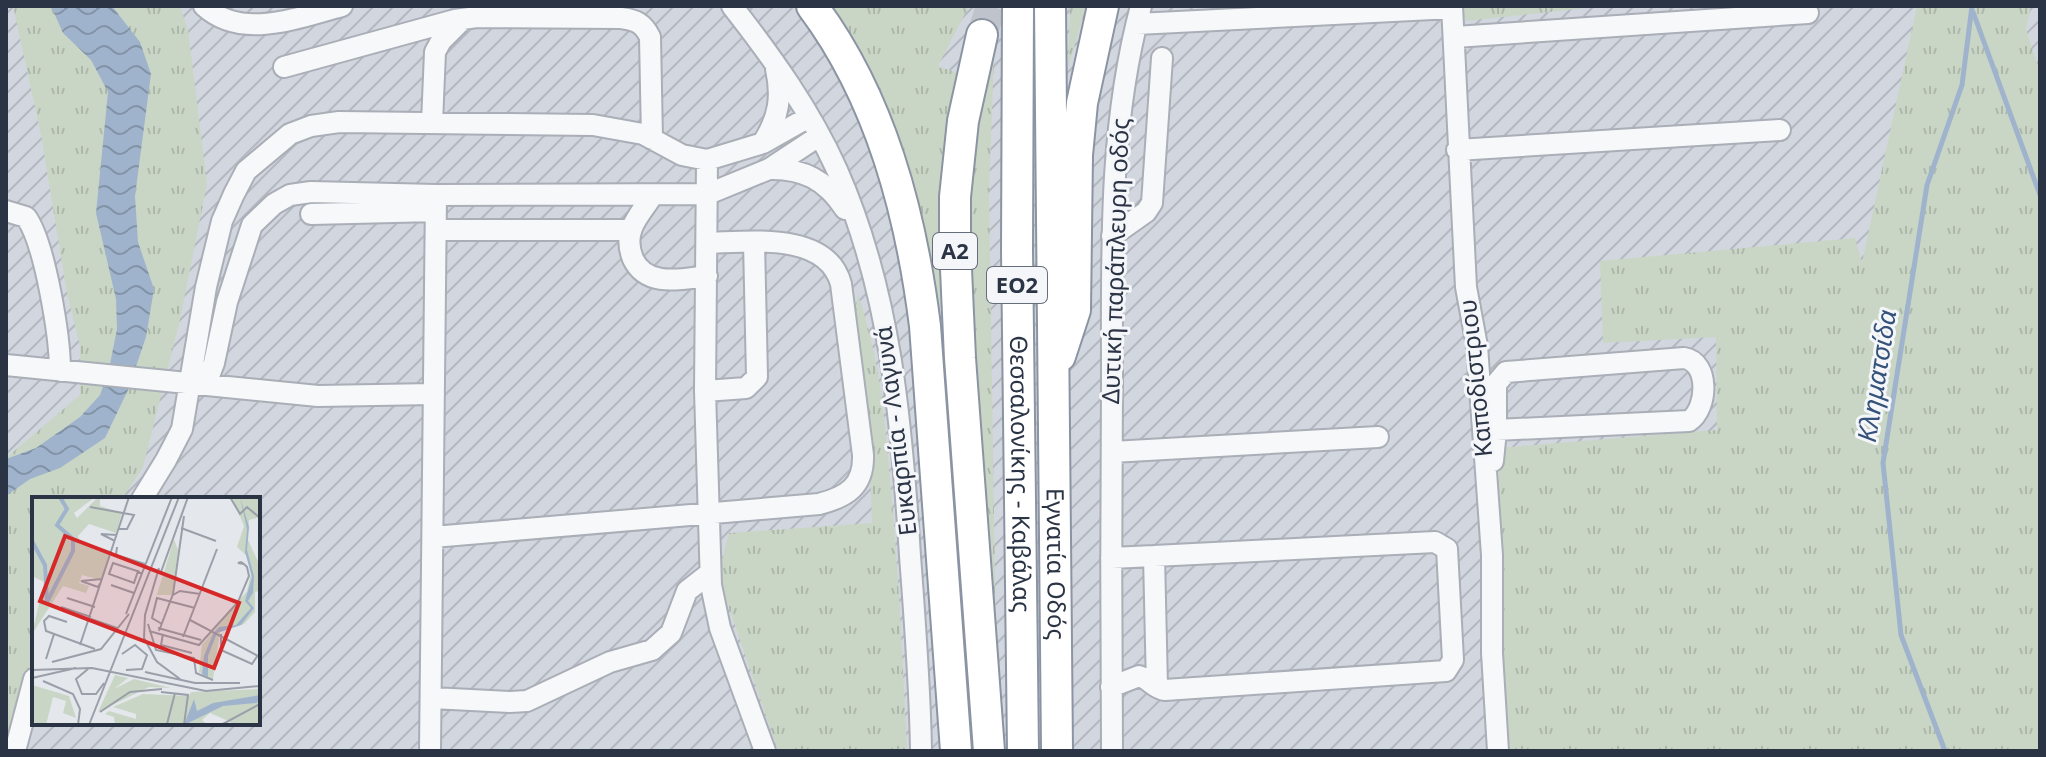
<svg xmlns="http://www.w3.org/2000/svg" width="2046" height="757" font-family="'Noto Sans',sans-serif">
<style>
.industrial{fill:url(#industrial-furrows);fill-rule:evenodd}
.grass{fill:url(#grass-tufts)}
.water{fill:url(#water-waves)}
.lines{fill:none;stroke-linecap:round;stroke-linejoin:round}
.stream{stroke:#9fb4cc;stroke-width:5}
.highway-tunnel{stroke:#bfc3cb;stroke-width:30;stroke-dasharray:30 15;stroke-linecap:butt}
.minor-casing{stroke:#a9aeb7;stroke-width:24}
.highway-casing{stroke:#8b94a3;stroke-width:34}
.minor{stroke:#f7f8fa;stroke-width:20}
.highway{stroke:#fff;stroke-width:30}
.labels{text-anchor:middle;stroke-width:6;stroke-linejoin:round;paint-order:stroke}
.shield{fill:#f4f6f9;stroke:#676e7b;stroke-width:2}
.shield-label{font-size:22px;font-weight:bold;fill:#2b3445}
.street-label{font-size:24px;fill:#2b3445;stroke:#f4f6f9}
.water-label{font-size:26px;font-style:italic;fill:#34527a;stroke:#f4f6f9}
.inset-river{fill:none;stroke:#9fb4cc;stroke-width:4}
.inset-road{fill:none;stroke:#9a9fa9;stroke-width:2}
.view{fill:#d62828;fill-opacity:0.15;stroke:#d62828;stroke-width:4}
.inset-edge{fill:none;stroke:#2b3445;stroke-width:4}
</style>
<defs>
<pattern id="industrial-furrows" width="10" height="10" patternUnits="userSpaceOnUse" patternTransform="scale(2)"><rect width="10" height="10" fill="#d2d6de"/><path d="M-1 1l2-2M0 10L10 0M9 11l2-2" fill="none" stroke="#b4b8c0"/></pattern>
<pattern id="grass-tufts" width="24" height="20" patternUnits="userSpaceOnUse" patternTransform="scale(2)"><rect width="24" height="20" fill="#c9d6c5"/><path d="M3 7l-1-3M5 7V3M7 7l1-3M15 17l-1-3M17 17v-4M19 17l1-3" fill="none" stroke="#adb8ab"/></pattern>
<pattern id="water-waves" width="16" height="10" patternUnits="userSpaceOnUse" patternTransform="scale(2)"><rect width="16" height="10" fill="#9fb4cc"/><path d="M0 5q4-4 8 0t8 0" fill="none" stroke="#8293a7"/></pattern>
</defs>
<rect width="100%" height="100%" fill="#e4e7ec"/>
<path class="industrial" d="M6,6H2040V751H6ZM34,499H258V723H34Z"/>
<path class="grass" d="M13,6H180L188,30L207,184L179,324L143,467L122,499H34V670L6,751V458L80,395V346L67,293L41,135Z
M827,6H969L938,66L959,74L945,307L935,306C911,208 892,85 827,6Z
M1070,6H1086L1068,68Z
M1463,6H1605L1465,21Z
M1917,6H2031L2026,29L2040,73V751H1506L1498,448L1717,430L1716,337L1603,343L1600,261L1855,238L1862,263Z
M994,55L989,192L996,649L964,260L977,88Z
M858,295C882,365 885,426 892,500C899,583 903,667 907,751H778L723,590L721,564L729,533L872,523L868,410L854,316Z"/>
<path class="water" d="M51,6H112L140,42L151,74L135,196L138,242L154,289L146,337L128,390L105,438L60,468L30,479L6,496V459L36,448L80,417L100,395L109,369L117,329L116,299L96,213L108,92L91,60L63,33Z"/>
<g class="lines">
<path class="stream" d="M1973,12L2040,195
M1945,751L1901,635L1883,463L1927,185L1962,85L1972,6"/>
<path class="highway-tunnel" d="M982,35L991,6"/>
<defs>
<path id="minor" d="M204,6C242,41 299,17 342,6
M732,6C772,57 810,110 837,170C891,292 902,425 910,556C915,621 920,686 921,751
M1452,6L1466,287L1477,346L1492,555V653L1498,751
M1137,24L1452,8
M1455,37L1808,13
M284,67L455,20L477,17L621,18C636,20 643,23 650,37L652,139
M432,123L435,52L441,41L463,19
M764,141C779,116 782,97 776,69
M1457,150L1780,130
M707,160L705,391L711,585L720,628L765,751
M769,169C803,168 826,180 845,209
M652,196C646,206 636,217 632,228C628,238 629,249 633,259C647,288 681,279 707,276
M6,211L26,217C45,243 60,337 60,371
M311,214L436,211
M436,230H631
M1112,236L1146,212L1152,203L1162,58
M6,365L318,396L434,394
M206,384L214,363L227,302L252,225L274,204L290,195L311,192L436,195L708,194L769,169L819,136
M705,391L746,388L757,377L754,242
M1112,452L1378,437
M1493,461L1496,430L1689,421C1708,409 1710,362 1684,358L1506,372L1496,384V430
M142,499L166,460L182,429L206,287L222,221L234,194L246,171L290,134L311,126L339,122L593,125L643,134L682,155L707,160L763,143L809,117
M433,537L819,504C847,497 864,486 863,455L841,284C827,231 749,242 707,243
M1111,558L1154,556
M1111,687L1139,676C1149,679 1155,689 1165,690L1446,671L1453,660L1447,549L1435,542L1154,556L1157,687
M432,698L510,702L527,701L610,662L652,650L671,633L687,591L710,573
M15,751L34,679
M430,751L436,195
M1112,751C1111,627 1111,504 1112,380C1112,255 1108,128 1141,6"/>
<g id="highway">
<path d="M812,6C881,98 911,214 925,326L956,751"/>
<path id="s1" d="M1018,6L1017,250L1023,751"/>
<path id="s2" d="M1050,6L1057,751"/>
<path d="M982,35L963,121L955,197V247L960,358L989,751"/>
<path d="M1060,356L1075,310L1077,155L1082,103L1103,6"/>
</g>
</defs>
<use href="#minor" class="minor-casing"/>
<use href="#highway" class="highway-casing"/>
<use href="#minor" class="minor"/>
<use href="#highway" class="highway"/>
</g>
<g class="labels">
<g class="shield">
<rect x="933" y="233" width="44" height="36" rx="6"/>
<rect x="987" y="267" width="60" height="36" rx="6"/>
</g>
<g class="shield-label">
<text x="955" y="259">Α2</text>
<text x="1017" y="293">ΕΟ2</text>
</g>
<g class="street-label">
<text transform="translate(1116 261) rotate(-88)" y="8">Δυτική παράπλευρη οδός</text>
<text transform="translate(1476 378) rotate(-96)" y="8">Καποδίστριου</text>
<text transform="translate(896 431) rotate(-97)" y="8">Ευκαρπία - Λαγυνά</text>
<text dy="8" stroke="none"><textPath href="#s1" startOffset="468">Θεσσαλονίκης - Καβάλας</textPath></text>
<text dy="8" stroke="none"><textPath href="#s2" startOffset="558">Εγνατία Οδός</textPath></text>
</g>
<g class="water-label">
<text transform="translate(1877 376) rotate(-81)" y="9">Κληματσίδα</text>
</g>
</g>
<g transform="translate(32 497)">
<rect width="228" height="228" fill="#e4e7ec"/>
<path d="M0,0H63L42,16L45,21L66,0H77L68,1V9L90,16L84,36L57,27L46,39L48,45L79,54L69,83L50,78L47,86L57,89L54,96L31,89L0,137L12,85L0,79ZM200,0H228V20L217,23L216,43L228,69V94L223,95V115L212,127L188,135L181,182L167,175L170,148L215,94L219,77L216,60L205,50L212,29ZM142,42L146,53L140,98H125L119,117ZM83,178L96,181L82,192L102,182L139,191L117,190L66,215ZM0,188L37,199L44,221L31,216L34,204L21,200L14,228L0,225ZM228,192V228H194L199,225L178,216L170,223L176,228H83L82,220L73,217L77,214L104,222V217L81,210L111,197L157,199L159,195Z" fill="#c9d6c5"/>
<path d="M208,0L217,30L215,53L222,79L221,96L216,104L222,111L209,128L185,136L176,159V180L170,177L172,159L181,137L187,130L204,128L219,111L213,104L220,80L213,55L215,32ZM228,198L225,206L191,209L152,228L162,202L165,214L181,206Z" fill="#9fb4cc"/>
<path class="inset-river" d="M0,44L13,68L15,104M15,105L41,54V42L25,28L35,12L28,0"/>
<path class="inset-road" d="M198,0L208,17L215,10L228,21M58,10L102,18L95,32H87M149,31L184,44M83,44L69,37L85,38M85,50L84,58L113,67M127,71L113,118L112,141L125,165L148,182M106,74L102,86L77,77L81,66L105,74H106L107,75V76H110M129,75L156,0M69,85L66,90L49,84L70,82M79,88L102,96M141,98L148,94L168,97M35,101L63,110M29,110L59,120M94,117L140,0M59,122L85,131M158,123L228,160M35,125L17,119L12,124L14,134L63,152M116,127L124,153L162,161L164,176L181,183M130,127L120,121L125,101L163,111M126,131L169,143M117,134L167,148L206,105L217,79L215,70L212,67L209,65L206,66L212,67M127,134L141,97L152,19M131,137L129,148L160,156M189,137V153L220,167L226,158M151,140L185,52M48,148L97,0M90,157L103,148L115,158L110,172L94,173M14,162L22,137M20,165L69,152L97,117M56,172L44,182L50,197H64L72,186M0,173L60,171L174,194L228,189M113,175L163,186H208M0,181L44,171M11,184L41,197L48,212L46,228M129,195L156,198L152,228M68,215L98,195L130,192M135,227L143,196M57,228L147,0M189,228L228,207"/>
<path class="view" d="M33,39L207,106L182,171L8,104Z"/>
<rect width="228" height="228" class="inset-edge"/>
</g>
<rect width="2046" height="757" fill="none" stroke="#2b3445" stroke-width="16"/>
</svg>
